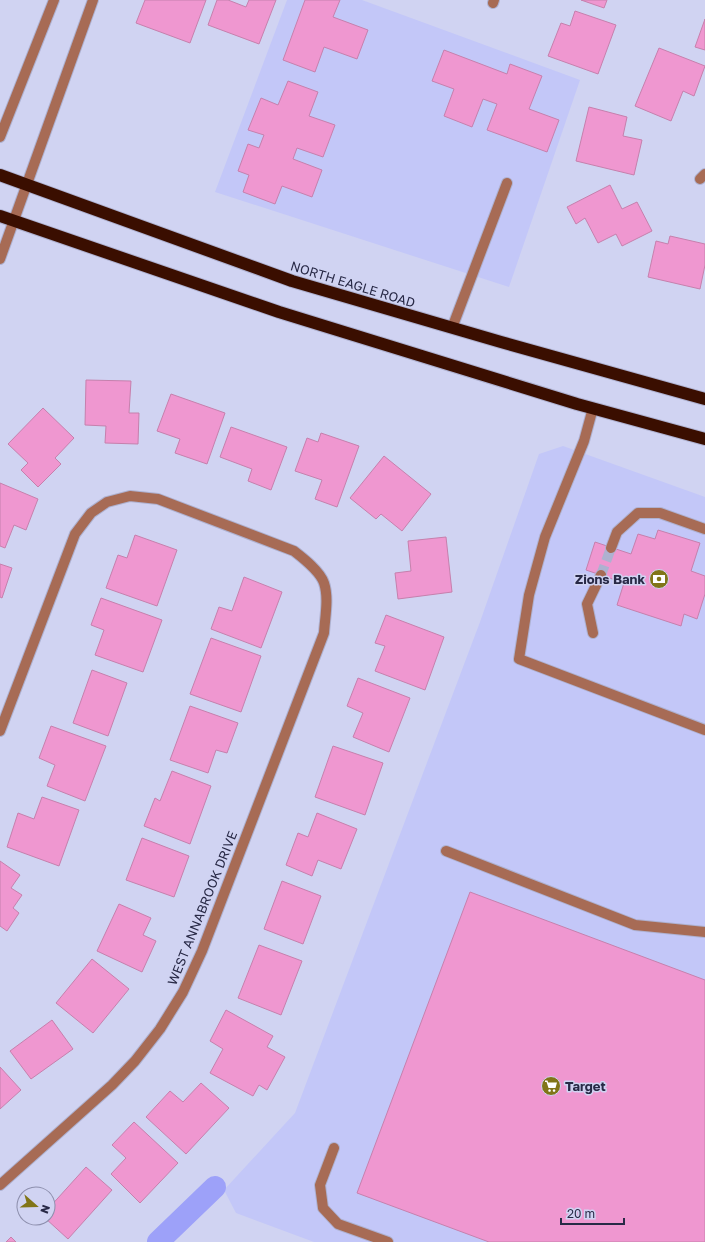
<svg xmlns="http://www.w3.org/2000/svg" width="705" height="1242" font-family="'Golos Text',sans-serif">
<style>
.built{fill:#c3c7f8}
.lines{fill:none;stroke-linecap:round;stroke-linejoin:round}
.canal{stroke:#9da1f9;stroke-width:22}
.building{fill:#ef97d0;stroke:#c680ad}
.minor-tunnel{stroke:#aeb1d0;stroke-width:10;stroke-dasharray:10 5;stroke-linecap:butt}
.minor-casing{stroke:#aeb1d0;stroke-width:12}
.highway-casing{stroke:#aeb1d0;stroke-width:14}
.minor{stroke:#a76b55;stroke-width:10}
.highway{stroke:#3a0e00;stroke-width:12}
.labels{text-anchor:middle;stroke-width:3;stroke-linejoin:round;paint-order:stroke}
.street-label{font-size:13px;fill:#282946;stroke:#d0d3f2}
.poi-label{font-size:13px;font-weight:bold;fill:#282946;stroke:#d0d3f2;text-anchor:end}
</style>
<rect width="100%" height="100%" fill="#d0d3f2"/>
<path class="built" d="M287,0H362L580,80L509,287L215,192Z
M563,446L705,497V1242H314L236,1213L224,1190L295,1113L480,622L539,454Z"/>
<g class="lines">
<path class="canal" d="M158,1242L215,1187"/>
</g>
<path class="building" d="M145,0H206L190,43L136,23Z
M217,0H228L246,7L249,0H276L259,44L208,25Z
M305,0H340L333,17L368,30L357,59L324,47L315,72L283,60Z
M581,0H607L604,8Z
M575,11L616,25L598,74L548,56L561,23L570,26Z
M705,19V50L695,47Z
M659,48L705,66L694,96L683,91L671,121L635,106Z
M444,50L507,74L510,64L542,76L529,109L559,120L547,152L487,130L497,104L483,99L472,127L444,116L454,89L432,81Z
M288,81L318,92L309,116L335,125L323,157L297,148L293,159L322,170L312,197L282,186L275,204L243,192L249,175L238,171L248,144L259,148L264,135L248,130L261,98L278,105Z
M589,107L627,117L623,136L642,140L634,175L576,161Z
M610,185L622,209L637,202L652,231L622,246L616,234L598,243L585,218L576,224L567,207Z
M670,236L705,244V265L700,289L648,277L656,241L668,244Z
M86,380L131,381L129,413H139L138,444L105,443L106,426L85,425Z
M171,394L225,413L207,464L175,453L180,439L157,431Z
M43,408L74,438L55,458L61,464L38,487L21,470L28,463L8,444Z
M231,427L287,447L271,490L248,481L252,469L220,457Z
M321,433L359,446L337,507L315,499L322,480L295,471L307,438L318,442Z
M384,456L431,494L402,531L381,514L376,519L350,498Z
M0,483L38,499L26,530L14,525L5,548L0,546Z
M658,530L700,543L691,571L705,576V594L697,619L684,614L681,626L617,605L624,583L586,570L595,542L631,554L638,534L655,539Z
M135,535L177,550L157,606L106,588L118,555L127,558Z
M446,537L452,592L398,599L395,573L411,571L408,541Z
M0,564L12,568L2,598L0,597Z
M244,577L282,592L261,648L211,629L219,607L232,611Z
M101,598L162,620L143,672L95,655L104,630L91,625Z
M386,615L444,637L425,690L375,671L385,646L375,643Z
M211,638L261,656L241,712L190,694Z
M92,670L127,683L108,736L73,723Z
M358,678L410,698L389,752L353,737L363,713L347,706Z
M190,706L238,723L227,753L216,750L208,773L170,760Z
M51,726L106,746L85,801L47,786L55,765L39,758Z
M333,746L383,763L365,815L315,797Z
M172,771L211,786L190,844L144,826L155,798L160,801Z
M42,797L79,810L59,866L7,847L18,813L34,819Z
M317,813L357,829L341,869L318,860L312,876L286,865L298,833L308,837Z
M142,838L189,856L174,897L126,880Z
M0,861L20,875L11,888L22,895L13,908L19,913L7,931L0,926Z
M282,881L321,896L303,944L264,929Z
M470,892L705,980V1242H489L357,1193Z
M119,904L151,918L143,935L156,941L142,972L97,951Z
M259,945L302,961L281,1015L238,998Z
M92,959L129,989L93,1033L56,1003Z
M226,1010L273,1036L267,1047L285,1057L267,1090L259,1085L253,1096L210,1073L223,1049L210,1041Z
M52,1020L73,1049L31,1079L10,1051Z
M0,1067L21,1090L0,1109Z
M201,1083L229,1108L186,1154L146,1117L170,1091L183,1102Z
M134,1122L178,1163L140,1203L111,1174L126,1158L112,1145Z
M86,1167L112,1190L68,1239L45,1218H48V1209Z
M11,1237L16,1242H6Z"/>
<g class="lines">
<path class="minor-tunnel" d="M601,575L611,548"/>
<defs>
<path id="minor" d="M493,3L494,0
M0,137L54,0
M700,179L705,174
M0,259L93,0
M452,328L507,183
M593,408L584,441L545,537L529,595L519,659L705,730
M611,548L617,532L638,513H660L705,529
M593,633L587,604L601,575
M0,731L75,534L91,513L107,502L130,496L158,499L294,551C303,558 320,571 324,583C329,598 325,617 324,633L202,951L183,992L160,1029L135,1061L112,1085L0,1185
M446,851L635,925L705,932
M334,1148L320,1185L323,1208L338,1224L388,1242"/>
<path id="highway" d="M0,175L292,281L501,342L705,399
M0,216L279,312L577,404L705,439"/>
</defs>
<use href="#minor" class="minor-casing"/>
<use href="#highway" class="highway-casing"/>
<use href="#minor" class="minor"/>
<use href="#highway" class="highway"/>
</g>
<defs>
<symbol id="bank-disc" viewBox="-11 -11 22 22"><circle r="9.5" fill="#817518" stroke="#d0d3f2"/><path d="M-6-4H6V4H-6ZM0-2.3a2.3 2.3 0 1 0 0 4.6a2.3 2.3 0 1 0 0-4.6Z" fill="#fff"/></symbol>
<symbol id="supermarket-disc" viewBox="-11 -11 22 22"><circle r="9.5" fill="#817518" stroke="#d0d3f2"/><path d="M-6-5.5h2.5l.6 2H6L4.5 2H-2.5L-4.4-4H-6ZM-1.5 3.2a1.3 1.3 0 1 0 .1 0ZM3 3.2a1.3 1.3 0 1 0 .1 0Z" fill="#fff"/></symbol>
</defs>
<g fill-rule="evenodd">
<use href="#bank-disc" x="648" y="568" width="22" height="22"/>
<use href="#supermarket-disc" x="540" y="1075" width="22" height="22"/>
</g>
<g class="labels">
<g class="street-label">
<text transform="translate(353 284) rotate(17)" y="5">NORTH EAGLE ROAD</text>
<text transform="translate(202 908) rotate(-68)" y="5">WEST ANNABROOK DRIVE</text>
</g>
<g class="poi-label">
<text x="645" y="584">Zions Bank</text>
<text x="565" y="1091" text-anchor="start">Target</text>
</g>
</g>
<g transform="translate(36 1206) rotate(110)"><circle r="19" fill="#d0d3f2" stroke="#8d8fad"/>
<path d="M0-3L7 15L0 10L-7 15Z" fill="#817518"/>
<text y="-6" font-size="11" font-weight="bold" text-anchor="middle" fill="#282946">N</text>
</g>
<path d="M561 1218v6h63v-6" fill="none" stroke="#282946" stroke-width="2"/>
<text x="567" y="1218" font-size="12" fill="#282946" stroke="#d0d3f2" stroke-width="3" paint-order="stroke">20 m</text>
</svg>
